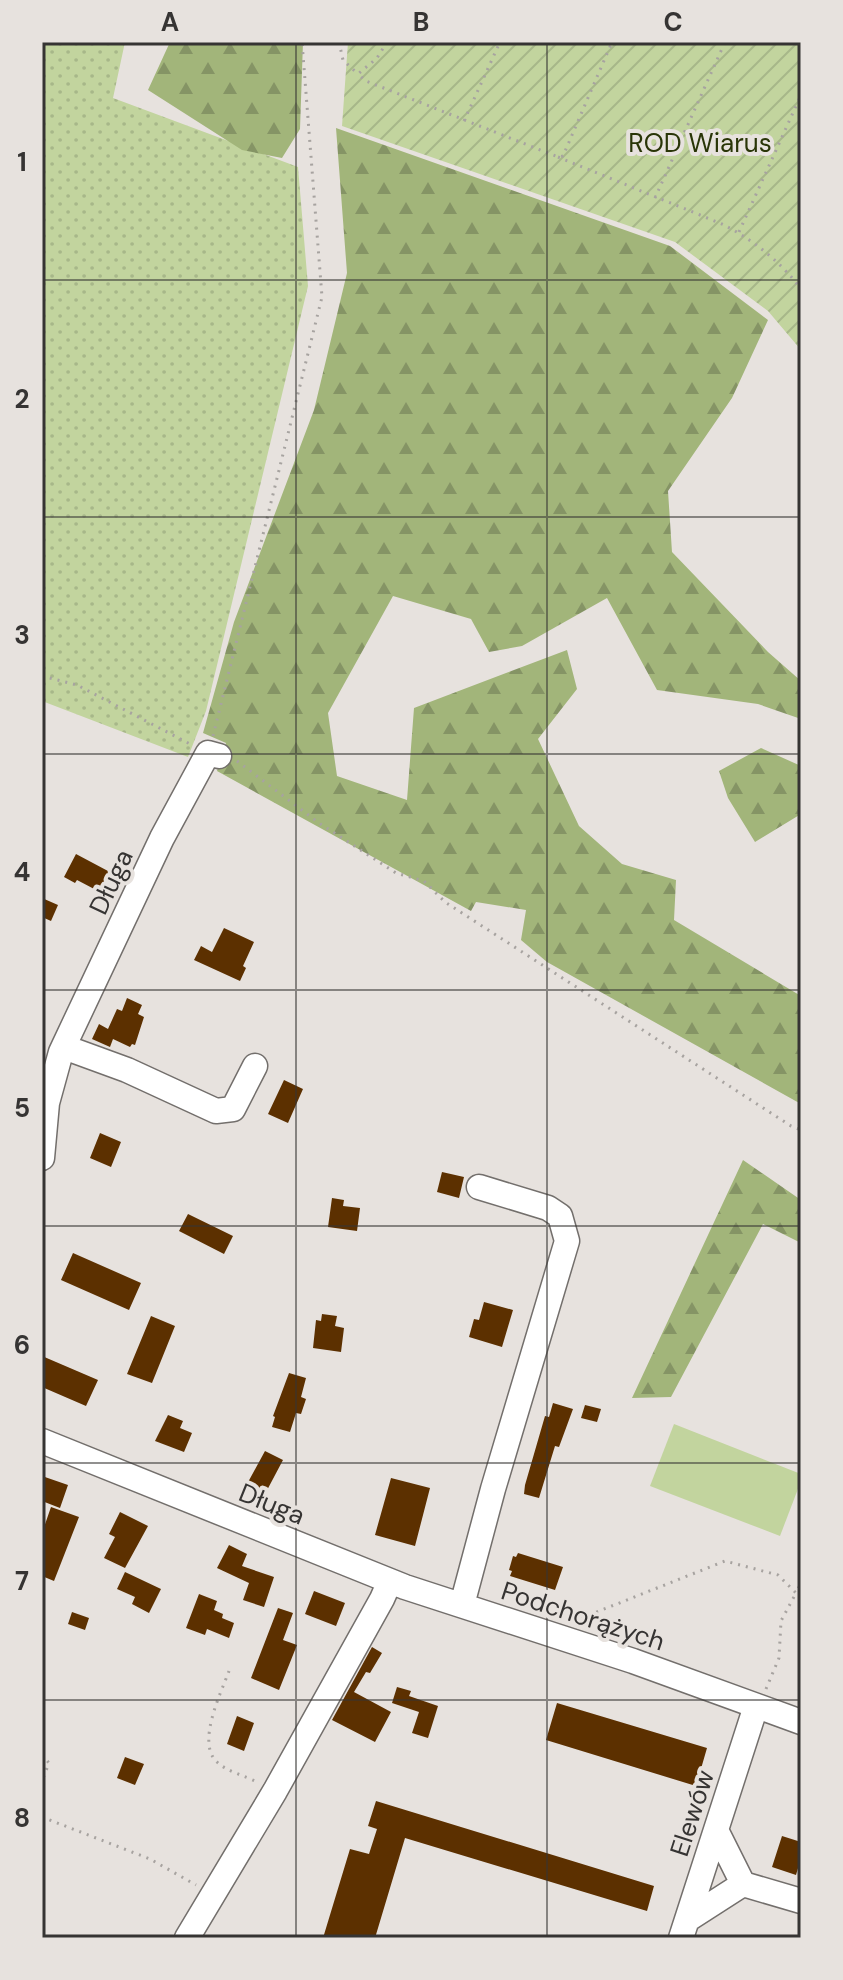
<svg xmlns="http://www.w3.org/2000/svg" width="843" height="1980" font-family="'DM Sans',sans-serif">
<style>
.grass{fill:url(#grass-dots)}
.forest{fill:url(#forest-firs)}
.garden{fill:url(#garden-furrows)}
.pitch{fill:#c2d49e}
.building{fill:#5c3000}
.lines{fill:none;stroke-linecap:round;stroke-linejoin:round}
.minor-casing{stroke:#736f6c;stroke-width:27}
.path{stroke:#a7a3a0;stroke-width:3;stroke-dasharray:2 6;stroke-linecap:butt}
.minor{stroke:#fff;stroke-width:24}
.grid{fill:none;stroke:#363433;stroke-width:2;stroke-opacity:0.55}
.labels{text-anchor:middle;stroke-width:8;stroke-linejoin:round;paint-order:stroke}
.park-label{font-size:26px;fill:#293507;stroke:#e7e2de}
.street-label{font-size:26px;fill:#363433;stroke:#e7e2de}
.neatline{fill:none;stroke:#363433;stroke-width:3}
.grid-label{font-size:26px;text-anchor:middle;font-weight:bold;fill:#363433}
</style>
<defs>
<pattern id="grass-dots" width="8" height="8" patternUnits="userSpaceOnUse" patternTransform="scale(2)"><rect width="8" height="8" fill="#c2d49e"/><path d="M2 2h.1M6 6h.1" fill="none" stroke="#a7b789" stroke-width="1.8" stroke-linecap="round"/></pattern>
<pattern id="forest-firs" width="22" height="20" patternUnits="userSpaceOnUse" patternTransform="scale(2)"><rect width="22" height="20" fill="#a2b57a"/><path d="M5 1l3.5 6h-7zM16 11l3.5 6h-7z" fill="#859465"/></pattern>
<pattern id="garden-furrows" width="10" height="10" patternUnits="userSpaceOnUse" patternTransform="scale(2)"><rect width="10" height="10" fill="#c2d49e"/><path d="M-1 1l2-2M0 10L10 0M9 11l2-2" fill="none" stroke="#a7b789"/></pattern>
</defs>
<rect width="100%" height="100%" fill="#e7e2de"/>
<path class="grass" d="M42,42H125L113,98L298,167L308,286L206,711L188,757L42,701Z"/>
<path class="forest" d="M170,42H303L300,129L282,158L242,150L148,90Z
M336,128L670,246L768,320L732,398L668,491L672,552L768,652L801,681V719L758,704L657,690L607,598L522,646L489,652L471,619L393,596L328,713L337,776L407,800L414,708L567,650L577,689L538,739L579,826L622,864L676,880L674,920L801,996V1104L547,962L521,940L526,910L476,902L471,911L217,771L226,743L203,733L234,622L314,410L347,273Z
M761,748L801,766V814L755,842L728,798L719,771Z
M743,1160L801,1200V1243L763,1224L671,1397L632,1398Z"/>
<path class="garden" d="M348,42H801V350L768,311L675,242L342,126Z"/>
<path class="pitch" d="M674,1424L801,1474V1481L780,1536L650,1486Z"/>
<path class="building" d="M76,854L123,879L111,902L96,894L98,891L77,880L75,883L64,877Z
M42,898L58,905L51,921L42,917Z
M224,928L254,942L243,966L246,968L240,981L194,960L201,946L212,952Z
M127,998L142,1005L138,1014L144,1017L135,1045L132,1044L130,1047L113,1039L110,1047L92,1039L99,1024L108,1029L117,1009L122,1011Z
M284,1080L303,1089L288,1123L268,1114Z
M100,1133L121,1142L111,1167L90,1158Z
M442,1172L464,1177L459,1198L437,1192Z
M332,1198L344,1200L343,1206L360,1208L357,1231L328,1227Z
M188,1214L233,1236L224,1254L179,1231Z
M73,1253L141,1283L129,1310L61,1280Z
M484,1302L513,1310L502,1347L469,1337L474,1319L479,1320Z
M322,1314L337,1316L335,1326L344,1328L341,1352L313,1348L316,1320L321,1321Z
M151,1316L175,1326L152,1383L127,1374Z
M42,1356L98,1380L86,1406L42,1387Z
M289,1373L306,1378L301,1397L306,1399L301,1414L296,1413L290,1432L272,1427L275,1417L273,1416Z
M553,1403L573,1409L559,1447L555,1446L539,1498L524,1494L525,1485L545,1416L549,1417Z
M585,1405L601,1409L597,1422L581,1418Z
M168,1415L183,1421L180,1428L192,1433L184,1452L155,1441Z
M265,1451L283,1460L265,1494L247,1484Z
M42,1476L68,1485L60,1508L42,1501Z
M391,1478L430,1488L415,1546L375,1535Z
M51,1507L79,1517L54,1581L42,1576V1533Z
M120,1512L148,1526L125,1568L104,1558L115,1537L109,1534Z
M229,1545L247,1554L242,1566L274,1577L264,1607L243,1600L249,1583L217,1568Z
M518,1553L563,1567L555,1590L510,1576L512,1571L509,1570L513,1556L516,1557Z
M125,1572L161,1589L149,1613L132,1604L135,1597L117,1589Z
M314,1591L345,1603L336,1626L305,1614Z
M199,1594L217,1601L214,1610L223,1614L222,1618L234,1623L229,1638L207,1629L205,1635L186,1628Z
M278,1608L293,1613L283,1640L297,1645L279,1690L251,1678Z
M72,1612L89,1618L85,1630L68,1624Z
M372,1647L382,1653L370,1673L366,1672L354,1692L391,1712L375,1742L332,1720Z
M397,1687L411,1691L409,1696L438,1706L428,1738L412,1733L419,1712L392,1703Z
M557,1703L707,1748L696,1786L546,1740Z
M237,1716L254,1723L244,1751L227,1744Z
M125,1757L144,1764L135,1785L117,1778Z
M376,1801L654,1886L647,1911L405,1838L375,1938H323L350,1849L369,1854L377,1829L368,1826Z
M782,1836L801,1842V1858L796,1875L772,1867Z"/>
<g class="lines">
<defs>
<path id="minor" d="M64,1047L127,1070L216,1111L233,1109L255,1066
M42,1158L47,1103L61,1052L162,838L208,753L219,756
M42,1441L405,1587L633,1661L801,1722
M462,1605L493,1489L567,1241L560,1216L548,1208L479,1187
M716,1830L743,1884
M687,1920L743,1884L801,1901
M187,1938L275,1791L382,1599L390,1581
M681,1938L756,1706"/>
</defs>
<use href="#minor" class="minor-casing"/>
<path class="path" d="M339,42L343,60L358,74
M387,42L377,58L358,74L366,81L558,157L563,156L612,42
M464,121L500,42
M558,157L722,224C752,239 781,262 801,289
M655,198L725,42
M739,232L801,95
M42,676L77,685L192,745
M213,736L322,297L302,42
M237,761L319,823L396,873L424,881L445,902L791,1126L801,1130
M574,1621L725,1561L778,1575L796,1593L801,1583
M229,1671C221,1693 196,1743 217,1762C226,1771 245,1776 257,1782
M766,1689L779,1658L781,1621L796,1593
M42,1755L49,1763L42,1781
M42,1817L150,1859L196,1885"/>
<use href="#minor" class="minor"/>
</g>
<path class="grid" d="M296,42V1938M547,42V1938M42,280H801M42,517H801M42,754H801M42,990H801M42,1226H801M42,1463H801M42,1700H801"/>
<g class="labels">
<g class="park-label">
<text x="700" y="152">ROD Wiarus</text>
</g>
<g class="street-label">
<text transform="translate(111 882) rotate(-65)" y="9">Długa</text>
<text transform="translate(272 1504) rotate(22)" y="9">Długa</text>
<text transform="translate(583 1616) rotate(18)" y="9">Podchorążych</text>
<text transform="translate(692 1813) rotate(-72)" y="9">Elewów</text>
</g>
</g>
<rect width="843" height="1980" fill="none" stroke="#e7e2de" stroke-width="88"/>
<rect x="44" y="44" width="755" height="1892" class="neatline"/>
<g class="grid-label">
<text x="170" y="31">A</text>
<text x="421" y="31">B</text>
<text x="673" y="31">C</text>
<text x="22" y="171">1</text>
<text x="22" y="408">2</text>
<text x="22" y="644">3</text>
<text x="22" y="881">4</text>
<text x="22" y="1117">5</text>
<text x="22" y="1354">6</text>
<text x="22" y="1590">7</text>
<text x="22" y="1827">8</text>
</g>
</svg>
